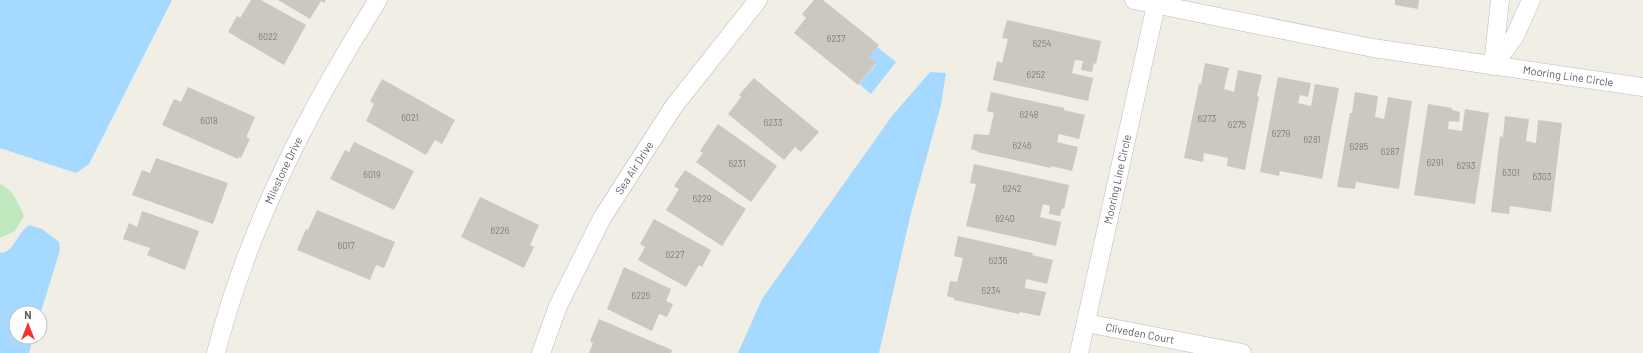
<svg xmlns="http://www.w3.org/2000/svg" width="1643" height="353" font-family="Barlow,sans-serif">
<style>
.green{fill:#c1e9c0}
.water{fill:#a6d9ff}
.building{fill:#cbc8c2}
.lines{fill:none;stroke-linecap:round;stroke-linejoin:round}
.minor-casing{stroke:#b8bbc0;stroke-width:19}
.minor{stroke:#fff;stroke-width:18}
.labels{text-anchor:middle;stroke-width:4;stroke-linejoin:round;paint-order:stroke}
.number-label{font-size:9px;fill:#787b7d}
.street-label{font-size:11px;fill:#5d6166;stroke:#fff}
</style>
<rect width="100%" height="100%" fill="#f0eee5"/>
<path class="green" d="M0,184C13,189 18,203 24,216L15,231L0,238Z"/>
<path class="water" d="M0,0H172L89,164L76,173L0,148Z
M877,47L896,62L871,94L859,84L876,64L869,57Z
M930,72L946,73L941,105L911,213L879,353H738L762,299L892,116Z
M29,225L42,229L59,242L60,250L40,315V313H16V337H33L29,353H0V253C14,253 17,233 29,225Z"/>
<path class="building" d="M251,0H261L306,25L284,65L228,32L237,16L240,18Z
M278,0H326L324,3L321,1L310,19Z
M814,0H823L879,45L869,57L876,63L858,85L794,33L806,18L802,14Z
M1395,0H1419L1418,9L1395,5Z
M1007,20L1101,41L1096,64L1094,63L1092,72L1081,70L1083,61L1075,60L1072,73L1093,78L1088,101L993,80L997,61L1002,63L1008,39L1002,38Z
M1205,63L1229,68L1224,89L1234,92L1238,70L1262,75L1257,96L1259,97L1245,170L1227,166L1228,158L1204,153L1203,162L1184,158L1199,84H1201Z
M1278,77L1311,83L1308,97L1300,95L1298,103L1311,106L1315,84L1339,88L1322,179L1280,171L1279,176L1260,172Z
M754,78L819,132L801,152L795,147L784,160L728,114L741,97L739,95Z
M382,79L455,120L442,144L435,140L426,155L366,121L374,104L370,101Z
M188,87L255,117L247,135V138L250,139L241,158L239,157L238,159L162,125L174,99L181,102Z
M991,92L1064,108V110L1085,115L1079,139L1059,134L1057,142L1078,147L1072,171L1051,166V168L977,152L978,151L971,149L974,134L989,135L994,113L987,111Z
M1355,92L1378,96L1375,117L1384,119L1388,97L1412,101L1399,189L1356,182L1355,189L1337,187L1350,113H1352Z
M1428,104L1452,108V110L1460,112L1459,122L1449,121L1448,129L1462,131L1465,109L1489,113L1475,204L1414,195Z
M1505,116L1529,119L1526,141L1536,143L1538,120L1562,123L1551,212L1510,206L1509,214L1491,212L1500,136L1503,137Z
M718,124L777,166L751,202L696,162L703,153L700,151Z
M354,142L414,171L394,210L330,179L345,150L349,152Z
M156,158L228,183L213,224L132,195L142,170L150,173Z
M974,164L1069,185L1064,209L1062,208L1060,216L1049,214L1050,206L1043,204L1040,217L1061,222L1056,246L966,226L976,184L970,183Z
M685,170L746,209L722,246L666,210L679,189L674,186Z
M480,197L539,225L530,245L534,247L524,268L461,237Z
M317,210L395,242L384,268L376,265L370,280L297,250L306,229L308,230Z
M142,211L199,231L185,270L147,255L150,248L123,239L129,223L137,227Z
M654,219L711,250L702,267L699,265L686,287L638,260L645,247L640,244Z
M958,236L1033,253L1032,255L1053,260L1047,284L1026,279L1025,288L1046,292L1040,316L1020,312L1019,314L954,300V298L947,296L950,281L957,282L963,258L954,256Z
M624,267L671,289L666,301L673,304L667,317L659,314L652,331L607,309Z
M599,319L672,350L671,353H589L593,343L590,341Z"/>
<g class="lines">
<defs>
<g id="minor">
<path id="s1" d="M1134,0L1373,48L1643,87"/>
<path d="M1493,65L1500,0"/>
<path d="M1493,66L1515,36L1531,0"/>
<path id="s2" d="M1086,323L1242,353"/>
<path id="s3" d="M216,353C248,227 309,109 378,0"/>
<path id="s4" d="M541,353L558,306L602,218L674,106L758,0"/>
<path id="s5" d="M1079,353L1156,5"/>
</g>
</defs>
<use href="#minor" class="minor-casing"/>
<use href="#minor" class="minor"/>
</g>
<g class="labels">
<g class="number-label">
<text x="268" y="40">6022</text>
<text x="836" y="42">6237</text>
<text x="1042" y="47">6254</text>
<text x="1036" y="78">6252</text>
<text x="1029" y="118">6248</text>
<text x="410" y="121">6021</text>
<text x="1207" y="122">6273</text>
<text x="209" y="124">6018</text>
<text x="773" y="126">6233</text>
<text x="1237" y="128">6275</text>
<text x="1281" y="137">6279</text>
<text x="1312" y="143">6281</text>
<text x="1022" y="149">6246</text>
<text x="1359" y="150">6285</text>
<text x="1390" y="155">6287</text>
<text x="1435" y="166">6291</text>
<text x="737" y="167">6231</text>
<text x="1466" y="169">6293</text>
<text x="1511" y="176">6301</text>
<text x="372" y="178">6019</text>
<text x="1542" y="180">6303</text>
<text x="1012" y="192">6242</text>
<text x="702" y="202">6229</text>
<text x="1005" y="222">6240</text>
<text x="500" y="234">6226</text>
<text x="346" y="249">6017</text>
<text x="675" y="258">6227</text>
<text x="998" y="264">6236</text>
<text x="991" y="294">6234</text>
<text x="641" y="299">6225</text>
</g>
<g class="street-label">
<text dy="4" stroke="none"><textPath href="#s1" startOffset="441">Mooring Line Circle</textPath></text>
<text dy="4" stroke="none"><textPath href="#s4" startOffset="208">Sea Air Drive</textPath></text>
<text dy="4" stroke="none"><textPath href="#s3" startOffset="195">Milestone Drive</textPath></text>
<text dy="4" stroke="none"><textPath href="#s5" startOffset="178">Mooring Line Circle</textPath></text>
<text dy="4" stroke="none"><textPath href="#s2" startOffset="55">Cliveden Court</textPath></text>
</g>
</g>
<g transform="translate(28 325)"><circle r="19" fill="#ffffff" stroke="#bec0c2"/>
<path d="M0-3L7 15L0 10L-7 15Z" fill="#f33628"/>
<text y="-6" font-size="11" font-weight="bold" text-anchor="middle" fill="#5d6166">N</text>
</g>
</svg>
